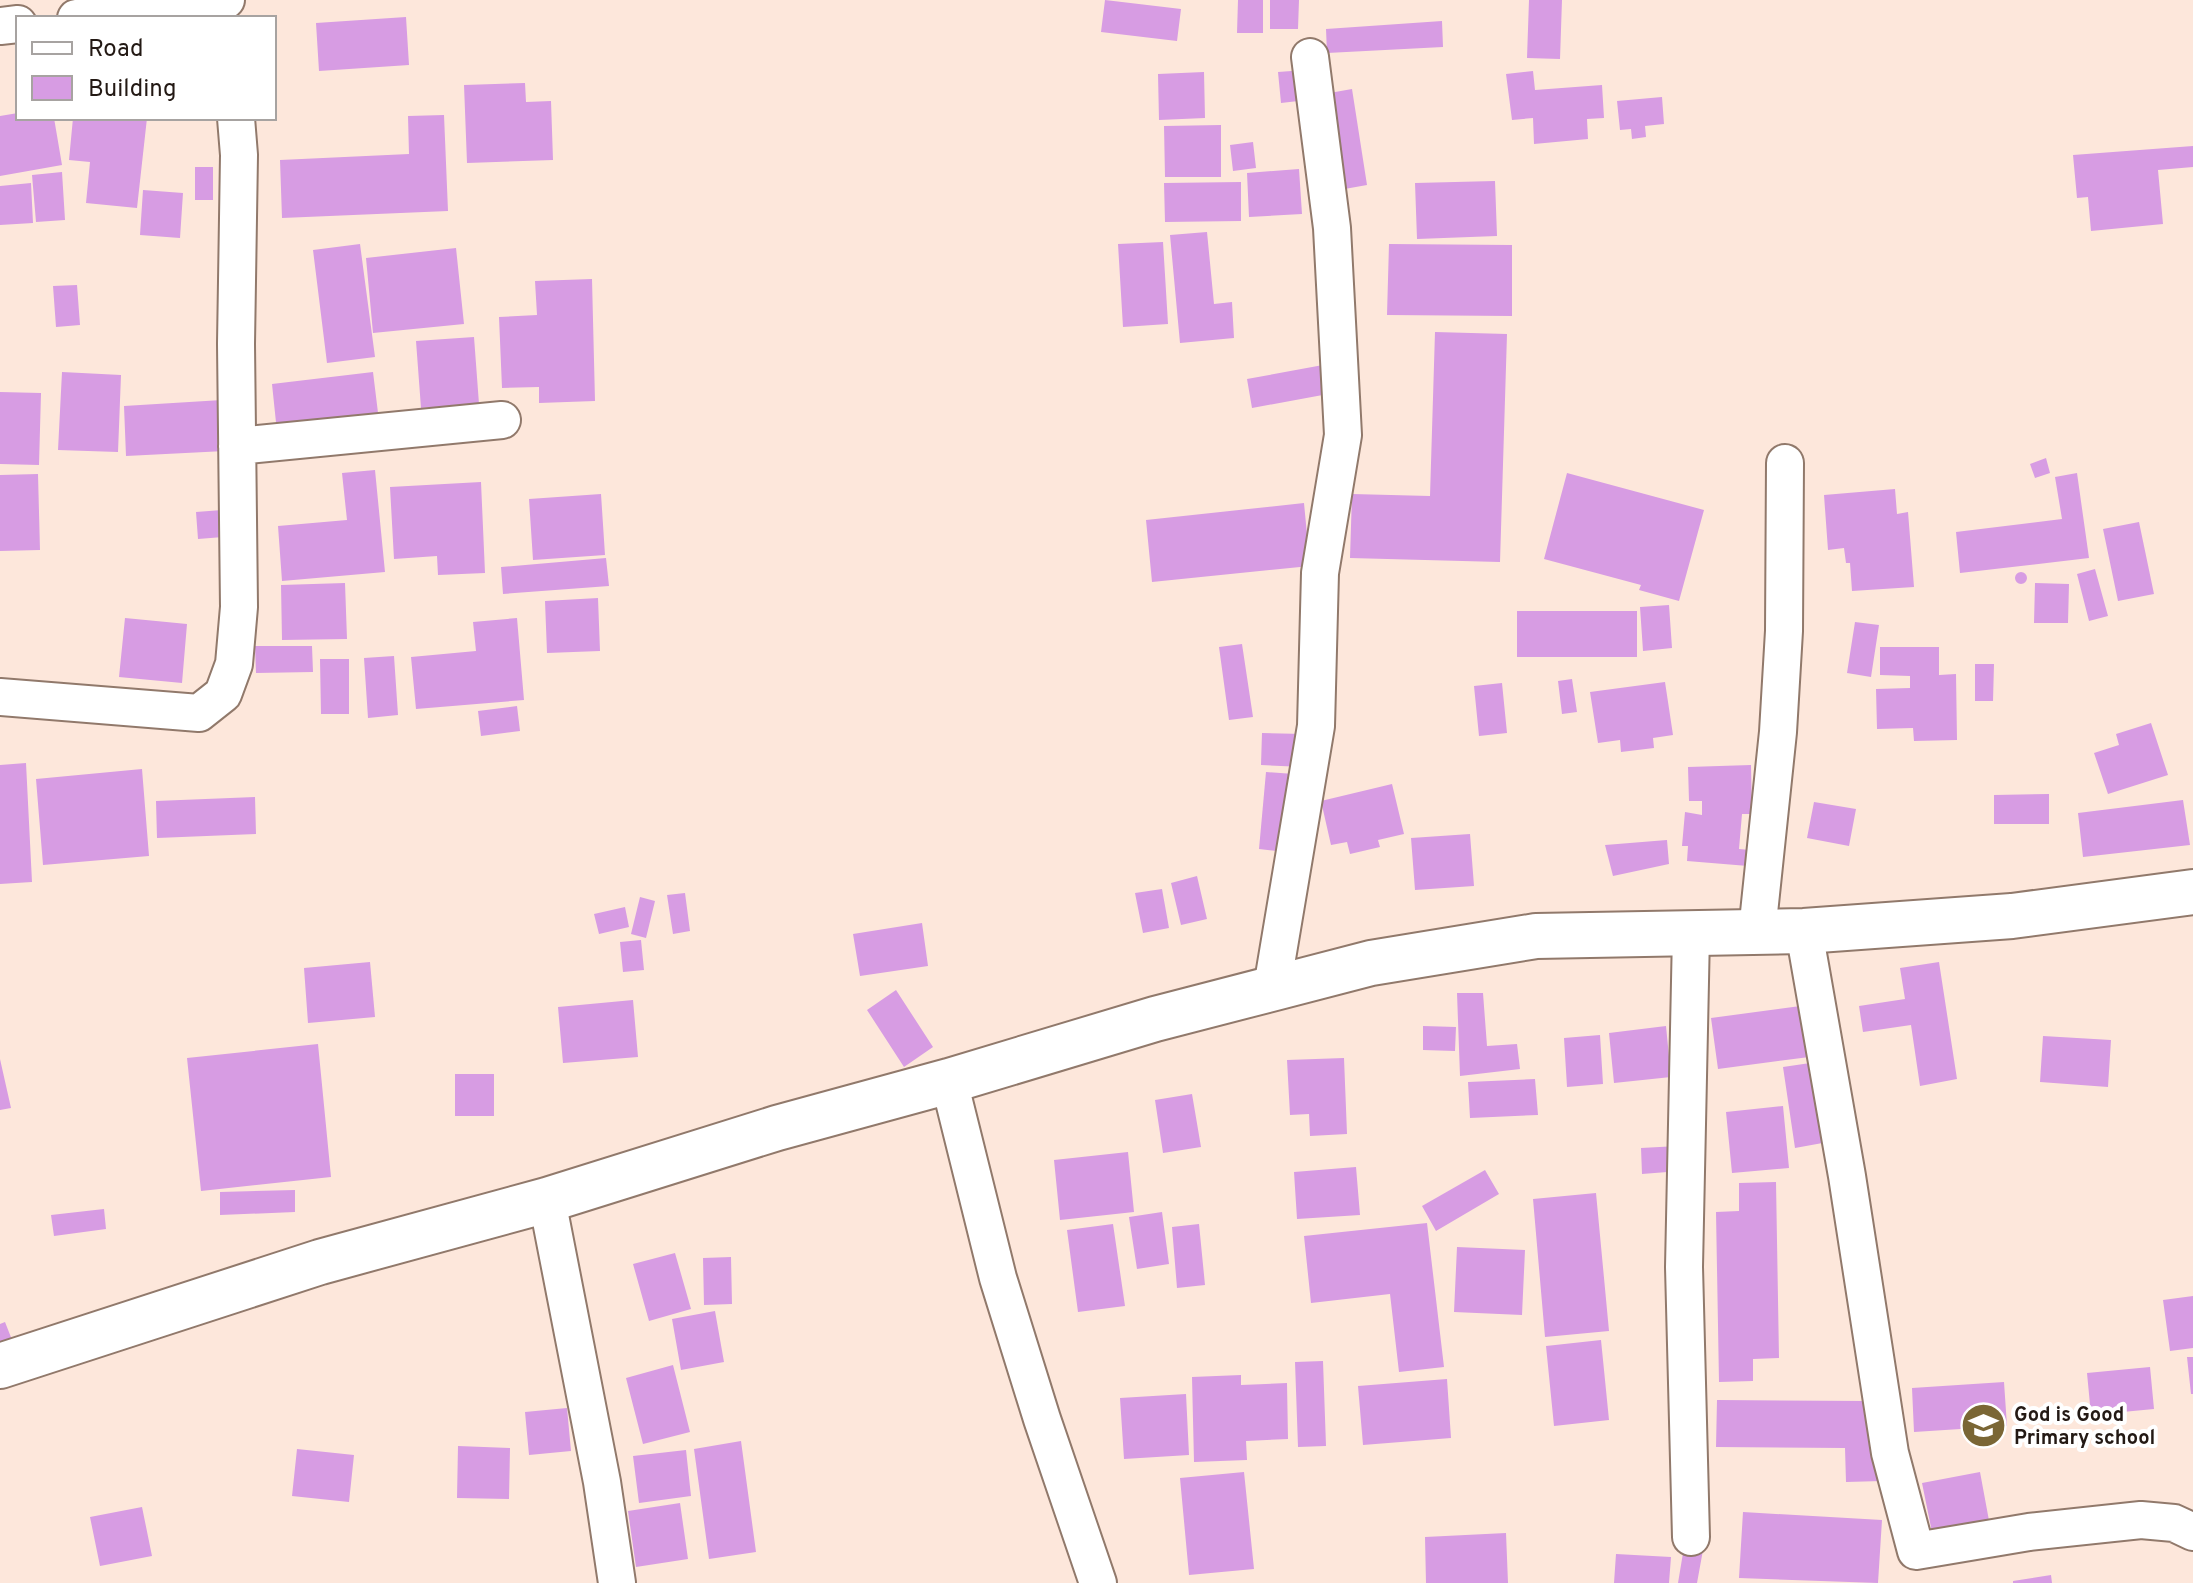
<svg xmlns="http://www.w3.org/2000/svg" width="2193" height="1583" font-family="Overpass,sans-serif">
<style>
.building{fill:#d79ce3}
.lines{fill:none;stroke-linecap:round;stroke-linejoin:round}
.street-casing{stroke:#91796b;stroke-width:40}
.secondary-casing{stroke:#91796b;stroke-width:48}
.street{stroke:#fff;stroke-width:36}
.secondary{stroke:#fff;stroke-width:44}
.labels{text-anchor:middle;stroke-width:8;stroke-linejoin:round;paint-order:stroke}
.poi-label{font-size:20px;font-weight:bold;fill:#231914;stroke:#fff;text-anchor:start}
</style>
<rect width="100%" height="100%" fill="#fde7db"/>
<path class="building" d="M1105,0L1181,9L1177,41L1101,32Z
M1238,0H1263V33H1237Z
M1270,0H1299L1298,29H1270Z
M1529,0H1562L1560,59L1527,58Z
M406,17L409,65L319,71L316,23Z
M1442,21L1443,47L1327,53L1326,29Z
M1305,70L1307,100L1281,103L1278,72Z
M1533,71L1535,90L1602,85L1604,118L1587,119L1588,139L1534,144L1533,118L1512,120L1506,74Z
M1204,72L1205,118L1159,120L1158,74Z
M525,83L526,102L551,101L553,160L467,163L464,85Z
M1352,89L1367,185L1339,190L1324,94Z
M1662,97L1664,124L1645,126L1646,137L1632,139L1631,129L1620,130L1617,101Z
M18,113V118H54L62,165L0,176V116Z
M444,115L448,211L282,218L280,160L409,154L408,116Z
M73,118H147L137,208L86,203L90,162L69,160Z
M1221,125V177H1165L1164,126Z
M1253,142L1256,168L1233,171L1230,145Z
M2193,146V167L2158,170L2163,224L2091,231L2088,197L2077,198L2073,155Z
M195,167H213V200H195Z
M1299,169L1302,214L1249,217L1247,173Z
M62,172L65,220L36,222L32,175Z
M1495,181L1497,236L1417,239L1415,183Z
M1241,182V221L1165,222L1164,183Z
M31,183L33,223L0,225V186Z
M143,190L183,193L180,238L140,235Z
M1207,232L1214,304L1232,302L1234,338L1180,343L1170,235Z
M1163,242L1168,324L1123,327L1118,244Z
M360,244L375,357L327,363L313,250Z
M1389,244L1512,245V316L1387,315Z
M456,248L464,324L373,333L366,258Z
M592,279L595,401L539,403V387L502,388L499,317L537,315L535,281Z
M77,285L80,325L56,327L53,286Z
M1435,332L1507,334L1500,562L1350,558L1352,494L1430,496Z
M474,337L479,404L421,408L416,341Z
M1323,365L1328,394L1252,408L1247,379Z
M62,372L121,375L118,452L58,450Z
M373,372L379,421L277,432L272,384Z
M0,392L41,393L39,465L0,464Z
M222,400L225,451L126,456L124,406Z
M2046,458L2050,473L2035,478L2030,464Z
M375,470L385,572L282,581L278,526L347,520L342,473Z
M1567,473L1704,510L1679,601L1639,590L1641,585L1544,559Z
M2077,473L2089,558L1960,573L1956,532L2062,519L2055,477Z
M38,474L40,550L0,551V475Z
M481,482L485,573L438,575L437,556L394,559L390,487Z
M1895,489L1897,514L1908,512L1914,587L1852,591L1850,563H1846L1844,548L1828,550L1824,495Z
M601,494L605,555L533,560L529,499Z
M1304,503L1310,566L1152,582L1146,520Z
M222,510L223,537L198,539L196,512Z
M2139,522L2154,594L2118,601L2103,529Z
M606,558L609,586L503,594L501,567Z
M2095,569L2108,616L2089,621L2077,574Z
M2015 578a6 6 0 1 1 12 0a6 6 0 1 1-12 0Z
M345,583L347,639L282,640L281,585Z
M2035,583L2069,584L2068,623H2034Z
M598,598L600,651L547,653L545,601Z
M1669,605L1672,648L1643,651L1640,607Z
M1517,611H1637V657H1517Z
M125,618L187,624L182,683L119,677Z
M517,618L524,700L416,709L411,657L476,651L473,622Z
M1855,622L1879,625L1871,677L1847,673Z
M1242,644L1253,717L1229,720L1219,647Z
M255,646H312L313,672L256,673Z
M1880,647H1939V675L1956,674L1957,740L1914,741L1913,728L1877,729L1876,689L1910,688V676L1880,675Z
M394,656L398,715L368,718L364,658Z
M320,659H349V714H321Z
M1975,664H1994L1993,701H1975Z
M1572,679L1577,712L1562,714L1558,681Z
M1665,682L1673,735L1653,738L1654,748L1621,752L1620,740L1598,743L1590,692Z
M1502,683L1507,733L1479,736L1474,686Z
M517,706L520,731L481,736L478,711Z
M2151,723L2168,775L2108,794L2094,753L2119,745L2116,734Z
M1262,733L1304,734L1303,767L1261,765Z
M26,763L32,882L0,884V765Z
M1751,765L1752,814H1742L1739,849L1750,850L1748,866L1687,861L1688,846H1682L1685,812L1702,815V801H1689L1688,767Z
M142,769L149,856L43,865L36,779Z
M1266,772L1294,774L1287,852L1259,849Z
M1392,784L1404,834L1378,840L1380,847L1350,854L1347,842L1331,845L1321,801Z
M2049,794V824H1994V795Z
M255,797L256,834L157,838L156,801Z
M2183,800L2190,845L2083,857L2078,813Z
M1814,802L1856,809L1849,846L1807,838Z
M1470,834L1474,886L1415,890L1411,838Z
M1667,840L1669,864L1613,876L1605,845Z
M1197,876L1207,919L1181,925L1171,883Z
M1162,889L1169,928L1143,933L1135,893Z
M685,893L690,931L673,934L667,895Z
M640,897L655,901L646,938L631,934Z
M625,907L629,927L599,934L594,914Z
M922,923L928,966L860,976L853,934Z
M641,940L644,970L623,972L620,942Z
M370,962L375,1017L308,1023L304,968Z
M1939,962L1957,1079L1920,1086L1911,1025L1863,1032L1859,1006L1905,999L1900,968Z
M896,990L933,1047L904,1067L867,1010Z
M1457,993H1483L1487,1046L1517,1044L1520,1069L1460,1076Z
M633,1000L638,1057L563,1063L558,1007Z
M1808,1005L1817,1056L1718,1069L1711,1018Z
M1423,1026L1456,1027L1455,1051L1423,1050Z
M1666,1026L1671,1077L1614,1083L1609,1033Z
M1600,1035L1603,1084L1567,1087L1564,1038Z
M2043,1036L2111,1040L2108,1087L2040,1082Z
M318,1044L331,1177L201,1191L187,1058Z
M1344,1058L1347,1134L1310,1136L1309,1114L1290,1115L1287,1060Z
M0,1059L11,1108L0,1110Z
M1817,1062L1828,1142L1795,1148L1783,1067Z
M455,1074H494V1116H455Z
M1535,1079L1538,1115L1470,1118L1468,1082Z
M1192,1094L1201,1147L1163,1153L1155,1100Z
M1783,1106L1789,1168L1732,1173L1726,1112Z
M1678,1146L1680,1171L1642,1174L1641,1148Z
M1128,1152L1134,1212L1060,1220L1054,1160Z
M1356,1167L1360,1215L1297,1219L1294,1172Z
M1485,1170L1499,1194L1436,1231L1422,1206Z
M1776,1182L1779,1358L1753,1359V1381L1719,1382L1716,1212L1739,1211V1183Z
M295,1190V1212L220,1215V1192Z
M1596,1193L1609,1331L1545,1337L1533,1199Z
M104,1209L106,1229L54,1236L51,1215Z
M1162,1212L1169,1264L1137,1269L1129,1217Z
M1427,1223L1444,1367L1399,1372L1390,1294L1311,1303L1304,1236Z
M1113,1224L1125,1306L1078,1312L1067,1230Z
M1199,1224L1205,1285L1177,1288L1172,1227Z
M1457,1247L1525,1250L1522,1315L1454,1312Z
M675,1253L691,1309L649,1321L633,1264Z
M731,1257L732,1304L704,1305L703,1258Z
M2193,1296V1348L2170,1351L2163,1300Z
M715,1311L724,1362L681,1370L672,1319Z
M5,1322L14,1345L0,1350V1324Z
M1601,1340L1609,1420L1554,1426L1546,1346Z
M2187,1357H2193V1394H2191Z
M1323,1361L1326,1446L1298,1447L1295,1362Z
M673,1365L690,1432L643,1444L626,1378Z
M2150,1367L2154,1409L2091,1415L2087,1373Z
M1241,1375V1385L1287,1383L1288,1439L1246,1441L1247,1460L1194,1462L1192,1377Z
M1447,1379L1451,1438L1363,1445L1358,1386Z
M2004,1382L2007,1426L1914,1432L1912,1388Z
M1186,1394L1189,1455L1124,1459L1120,1398Z
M1717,1400L1866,1401V1423L1881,1422L1882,1481L1846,1482L1845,1448L1716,1447Z
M567,1408L571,1451L529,1455L525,1412Z
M741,1441L756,1552L709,1559L694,1449Z
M458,1446L510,1448L509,1499L457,1498Z
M297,1449L354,1455L349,1502L292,1496Z
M686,1450L691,1496L639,1503L633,1456Z
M1244,1472L1254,1569L1189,1575L1180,1478Z
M1980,1472L1990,1526L1933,1537L1922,1483Z
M680,1503L688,1559L636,1567L628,1511Z
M142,1507L152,1556L100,1566L90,1517Z
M1743,1512L1882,1520L1878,1583L1739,1578Z
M1506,1533L1508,1583H1426L1425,1537Z
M1684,1547L1703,1550L1697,1583H1678Z
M1616,1554L1671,1557L1669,1583H1614Z
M2051,1575L2052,1583H2013V1581Z"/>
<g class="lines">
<defs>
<path id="street" d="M76,18L226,0
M0,26L18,24
M237,446L502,420
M0,697L199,713L223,694L234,664L239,607L236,344L239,155L236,118
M1804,931L1847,1176L1890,1453L1916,1551L2029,1532L2141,1520L2174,1523L2193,1532
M1757,932L1778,732L1784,631L1785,463
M1272,988L1316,726L1320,573L1343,435L1332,228L1310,57
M949,1081L998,1278L1042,1419L1098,1583
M547,1200L602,1482L617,1583
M1691,1537L1684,1267L1691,934"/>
<path id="secondary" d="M0,1366L320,1262L547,1200L777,1128L949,1081L1155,1019L1371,963L1536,936L1804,931L2012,916L2193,892"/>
</defs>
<use href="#street" class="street-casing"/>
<use href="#secondary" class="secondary-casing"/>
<use href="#street" class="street"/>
<use href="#secondary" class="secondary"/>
</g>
<defs>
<symbol id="school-disc" viewBox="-11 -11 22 22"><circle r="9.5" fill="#7a6635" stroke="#fff"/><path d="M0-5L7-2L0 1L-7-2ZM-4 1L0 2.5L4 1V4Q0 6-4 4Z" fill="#fff"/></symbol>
</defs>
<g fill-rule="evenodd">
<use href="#school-disc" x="1958" y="1400" width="51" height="51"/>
</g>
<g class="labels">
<g class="poi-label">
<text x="2014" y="1421">God is Good<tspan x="2014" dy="23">Primary school</tspan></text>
</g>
</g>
<rect x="16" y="16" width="260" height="104" fill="#ffffff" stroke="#a7a3a1" stroke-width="2"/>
<rect x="32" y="42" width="40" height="12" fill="#ffffff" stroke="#a7a3a1" stroke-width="2"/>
<text x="88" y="56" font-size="24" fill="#231914">Road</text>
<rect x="32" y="76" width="40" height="24" fill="#d79ce3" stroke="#a7a3a1" stroke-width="2"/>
<text x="88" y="96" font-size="24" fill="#231914">Building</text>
</svg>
